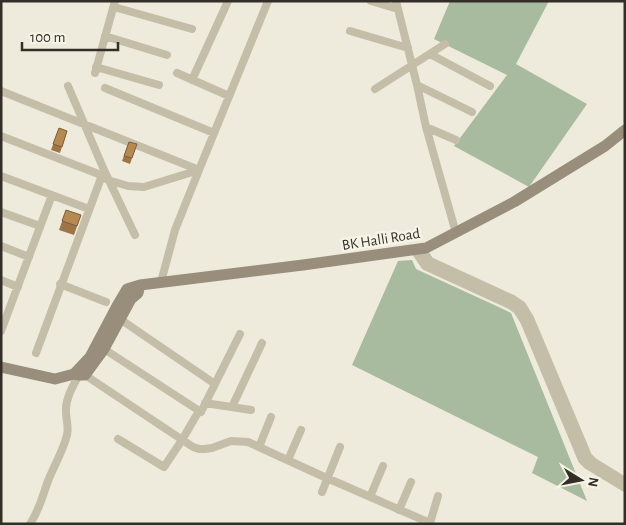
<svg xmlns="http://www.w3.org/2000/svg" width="626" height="525" font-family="'Alegreya Sans',sans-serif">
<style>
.green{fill:#a8bb9e}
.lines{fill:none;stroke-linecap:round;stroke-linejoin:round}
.street{stroke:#c4bea9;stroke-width:8}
.secondary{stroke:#988e7b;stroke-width:11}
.wall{fill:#9d7547}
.building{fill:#b68852;stroke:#7f5f39}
.labels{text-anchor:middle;stroke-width:5;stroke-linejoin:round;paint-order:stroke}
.street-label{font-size:15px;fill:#332f28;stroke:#f6f4e7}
</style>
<rect width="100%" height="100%" fill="#eeebdc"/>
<path class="green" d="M450,1H549L516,64L587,104L529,187L454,146L507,75L434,39Z
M412,260L416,269L503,309L511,313L587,501L532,473L538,457L352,365L398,261Z"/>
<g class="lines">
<path class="street" d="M371,1L398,9
M396,1L417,85L426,127L456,233
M114,7L192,29
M350,31L408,48
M105,36L167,55
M430,54L490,86
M96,67L159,85
M95,73L115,1
M177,73L229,96
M192,80L228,1
M417,85L472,112
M68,86L104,170L135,235
M105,88L214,133
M375,89L445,44
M1,91L199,170
M426,127L456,140
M1,136L101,175
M1,176L89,209
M108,180L128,186L144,187L199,170
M1,212L40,226
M1,246L29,257
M422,249L430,261L513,299L522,305L530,318L588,456L594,462L625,481
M414,250L425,266L510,305L517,310L524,321L582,460L587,465L625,488
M1,280L18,287
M161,282L175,230L199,170L268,1
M60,284L106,302
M117,317L215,384L240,334
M1,331L52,195
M104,349L201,412L215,384
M36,353L104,170
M85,375L193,447L199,449H205L212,448L231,441L248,442L320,475L430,523L438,496
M205,403L251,410
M232,407L262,343
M118,439L164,467L182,440L196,416
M259,447L271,417
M288,460L301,430
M322,492L340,447
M370,497L383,466
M399,510L411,482
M30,524C40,509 42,497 48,481C54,466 63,451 67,435C69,427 66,419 66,412C65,399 73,386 79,375"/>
<path class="secondary" d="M1,367L55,379L74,374L79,375H85L104,349L131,299L138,293L140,285
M74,374L90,357L117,306L127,289L140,285L303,265L426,248L514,202L605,146L625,130"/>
</g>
<path class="wall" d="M59,128L67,131L60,153L51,150Z
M129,142L137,144L130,164L122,161Z
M66,210L81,215L74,235L59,230Z"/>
<path class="building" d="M59,128L67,131L62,147L53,144Z
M129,142L137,144L132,158L124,156Z
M66,210L81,215L77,226L62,221Z"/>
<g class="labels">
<g class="street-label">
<text transform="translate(381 239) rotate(-9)" y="5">BK Halli Road</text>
</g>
</g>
<rect width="626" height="525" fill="none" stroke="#332f28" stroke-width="5"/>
<g transform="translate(581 480) rotate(100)" stroke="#f6f4e7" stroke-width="4" paint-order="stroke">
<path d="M0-4L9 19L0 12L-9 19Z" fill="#332f28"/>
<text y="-8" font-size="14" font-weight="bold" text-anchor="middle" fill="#332f28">N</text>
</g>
<path d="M22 42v8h96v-8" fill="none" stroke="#332f28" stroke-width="2.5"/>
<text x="30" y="42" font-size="15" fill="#332f28" stroke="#f6f4e7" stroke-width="4" paint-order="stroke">100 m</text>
</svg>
